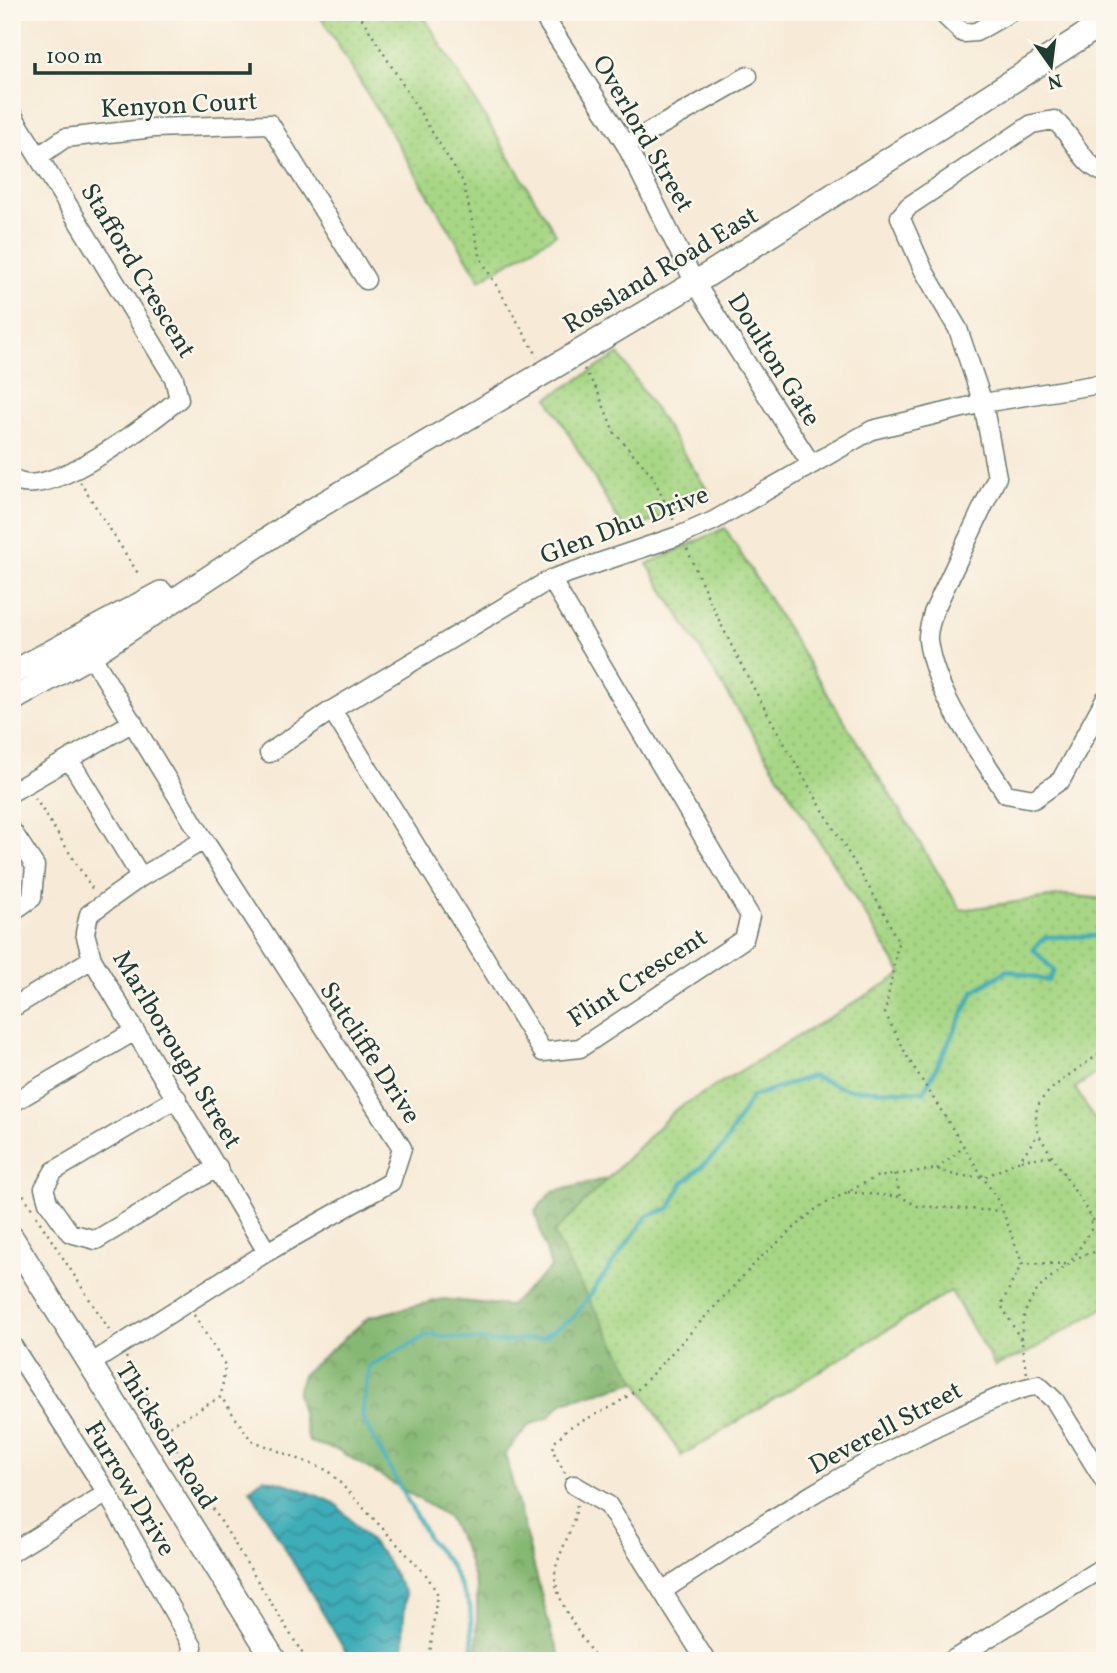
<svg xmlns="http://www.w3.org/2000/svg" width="1117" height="1673" font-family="Vollkorn,serif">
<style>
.forest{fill:url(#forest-crowns);stroke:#527a53;stroke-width:2}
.park{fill:url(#park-dots);stroke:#638a5c;stroke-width:2}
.water{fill:url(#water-waves);stroke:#2e7576;stroke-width:2}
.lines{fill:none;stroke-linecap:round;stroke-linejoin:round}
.stream{stroke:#3dadb8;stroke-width:4.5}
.minor-casing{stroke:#6b7a6d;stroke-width:21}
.major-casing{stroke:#6b7a6d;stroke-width:26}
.path{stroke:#6b7a6d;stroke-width:2.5;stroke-dasharray:2 5;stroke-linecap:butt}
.minor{stroke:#fff;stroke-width:18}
.major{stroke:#fff;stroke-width:23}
.labels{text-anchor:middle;stroke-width:5;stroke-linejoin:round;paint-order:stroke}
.street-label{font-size:26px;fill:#1f3d34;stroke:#fbf7ec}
</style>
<defs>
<pattern id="forest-crowns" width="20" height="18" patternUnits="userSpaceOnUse" patternTransform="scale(1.75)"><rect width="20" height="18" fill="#85b872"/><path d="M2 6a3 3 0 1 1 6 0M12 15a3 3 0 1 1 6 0" fill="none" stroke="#6c975e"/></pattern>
<pattern id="park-dots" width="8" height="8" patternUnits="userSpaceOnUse" patternTransform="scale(1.75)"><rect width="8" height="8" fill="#a7d785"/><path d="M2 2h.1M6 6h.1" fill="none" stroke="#8fb973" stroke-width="1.8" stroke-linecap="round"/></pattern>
<pattern id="water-waves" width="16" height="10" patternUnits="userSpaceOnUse" patternTransform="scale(1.75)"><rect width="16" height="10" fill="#3dadb8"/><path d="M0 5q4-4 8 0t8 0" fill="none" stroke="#338e96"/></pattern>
</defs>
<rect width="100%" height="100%" fill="#fbf7ec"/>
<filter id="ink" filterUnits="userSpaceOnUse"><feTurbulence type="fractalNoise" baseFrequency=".0143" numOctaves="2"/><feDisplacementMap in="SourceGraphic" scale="14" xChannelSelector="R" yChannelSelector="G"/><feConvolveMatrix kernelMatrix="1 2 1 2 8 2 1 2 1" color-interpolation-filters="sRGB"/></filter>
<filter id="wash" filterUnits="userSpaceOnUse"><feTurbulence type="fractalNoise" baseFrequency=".00686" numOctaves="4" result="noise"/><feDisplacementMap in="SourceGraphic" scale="28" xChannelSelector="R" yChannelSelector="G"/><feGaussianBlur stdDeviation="1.57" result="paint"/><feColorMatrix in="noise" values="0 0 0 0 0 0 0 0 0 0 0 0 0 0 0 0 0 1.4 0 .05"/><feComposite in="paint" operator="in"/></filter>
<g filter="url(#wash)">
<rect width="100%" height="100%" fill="#f7ead6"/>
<path class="forest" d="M626,1174L639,1381L563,1402L548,1418L529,1425L505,1454L552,1636L562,1661H477V1589L464,1547L448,1517L338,1450L309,1442L297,1393L303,1374L369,1317L443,1299L509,1306L551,1268L535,1211L552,1192Z"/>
<path class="park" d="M318,12H421L556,234L480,280Z
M619,354L710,494L653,521L624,530L548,398Z
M725,528L961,910L1064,895L1105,899V1068L1075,1088L1105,1136V1307L1029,1352L995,1366L951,1291L681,1456L574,1274L554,1233L675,1110L902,974L647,564Z"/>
<path class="water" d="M264,1478L291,1485L335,1503L384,1556L406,1595L403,1628L405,1661H351L250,1489Z"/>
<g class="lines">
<path class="stream" d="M474,1661L470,1606L449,1563L429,1540L362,1417L369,1366L428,1335L496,1342L542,1338L574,1317L647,1216L670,1208L681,1185L723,1147L751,1097L812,1076L846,1089L924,1092L974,991L1008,970L1048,981L1054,971L1033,949L1046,937L1105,936"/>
</g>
</g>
<g filter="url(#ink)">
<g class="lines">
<defs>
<path id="minor" d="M541,12L626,145L695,283L811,464
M941,12L963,33L976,32L1011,12
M12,114L174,378L179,399C152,421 44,506 12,478
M626,145L748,76
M39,156L65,138L154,128L270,124L366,280
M1105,173C1081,165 1074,136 1054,120L1032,124L909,206L900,217L924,271L958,329L983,403L997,477L933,613C931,622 927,632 928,640C934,692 978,750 1006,794L1034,799L1061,780L1105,699
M332,710L543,1052L580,1048L744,939L750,916L551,579
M269,753L332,710L551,579L681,535L713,521L872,430L983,403L1094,385L1105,387
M69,759L141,877
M12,792L133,722
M12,831L35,866L32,898L12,912
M204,840L141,877L89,914L85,933L92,959L267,1252
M12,1008L92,959
M177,1098L54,1171L44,1188L48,1202L70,1233L96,1240L218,1167
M12,1103L135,1031
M12,1345L107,1493L193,1647L188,1661
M90,1364L267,1252L391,1182L402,1148L204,840L91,655
M574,1485L608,1505L706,1661
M12,1552L107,1493
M662,1591C756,1529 852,1465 954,1418C982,1405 1008,1391 1038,1385L1055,1401L1105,1482
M951,1661L1105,1566"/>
<path id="major" d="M12,673L161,593
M12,700L91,655L301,517L695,283L1105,22
M12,1238L275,1661"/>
</defs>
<use href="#minor" class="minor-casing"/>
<use href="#major" class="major-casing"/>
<path class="path" d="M358,12L463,182L481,259L538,357
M584,369L597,390L614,432L652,475L674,521
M80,482L139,575
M687,549C741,679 816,797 887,918L898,943L885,1013L908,1058L1000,1204L1022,1263L1001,1305L1021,1340
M35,798L93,890
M1105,1051C1088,1061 1050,1086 1040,1102C1034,1112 1036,1124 1038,1134L1105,1238
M1021,1160L1052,1156
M937,1169L964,1147
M894,1174L901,1197L917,1206L1000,1211
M12,1177L33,1210
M848,1192L901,1197
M36,1216L112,1334
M1072,1260L1091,1230V1216
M1022,1263L1067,1264
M194,1315L225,1365L221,1397
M126,1357L164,1429L307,1661
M1027,1373C1015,1323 1022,1295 1066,1266C1080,1256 1087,1251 1105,1252
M164,1429L221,1397L251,1440L329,1471L427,1576L437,1593L430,1653L434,1661
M565,1473L553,1451L554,1443L568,1428L613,1406L638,1389L759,1259L817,1208L876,1177L937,1169L957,1176L985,1177L1020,1160L1038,1134
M577,1505C574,1527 562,1546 556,1567C549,1594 583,1638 597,1661"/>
<use href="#minor" class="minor"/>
<use href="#major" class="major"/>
</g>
</g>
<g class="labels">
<g class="street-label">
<text transform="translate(179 104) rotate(-3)" y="9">Kenyon Court</text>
<text transform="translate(644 133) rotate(60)" y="9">Overlord Street</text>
<text transform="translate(660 269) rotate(-31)" y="9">Rossland Road East</text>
<text transform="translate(139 270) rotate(59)" y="9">Stafford Crescent</text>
<text transform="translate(775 359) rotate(58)" y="9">Doulton Gate</text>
<text transform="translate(624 524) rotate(-21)" y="9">Glen Dhu Drive</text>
<text transform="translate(637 977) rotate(-33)" y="9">Flint Crescent</text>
<text transform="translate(178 1049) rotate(59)" y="9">Marlborough Street</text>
<text transform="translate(371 1052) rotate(57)" y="9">Sutcliffe Drive</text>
<text transform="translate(885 1427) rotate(-28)" y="9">Deverell Street</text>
<text transform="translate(167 1435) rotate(58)" y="9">Thickson Road</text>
<text transform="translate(131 1488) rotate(59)" y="9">Furrow Drive</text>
</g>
</g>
<rect width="1117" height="1673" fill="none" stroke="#fbf7ec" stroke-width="42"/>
<g transform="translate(1051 66) rotate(166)" stroke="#fbf7ec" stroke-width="5" paint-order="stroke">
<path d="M0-5L12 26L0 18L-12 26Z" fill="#1f3d34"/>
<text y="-10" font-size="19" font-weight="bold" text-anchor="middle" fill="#1f3d34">N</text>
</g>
<path d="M35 63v10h215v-10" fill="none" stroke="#1f3d34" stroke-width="3.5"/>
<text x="46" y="63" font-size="21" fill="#1f3d34" stroke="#fbf7ec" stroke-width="5" paint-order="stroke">100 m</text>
</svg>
